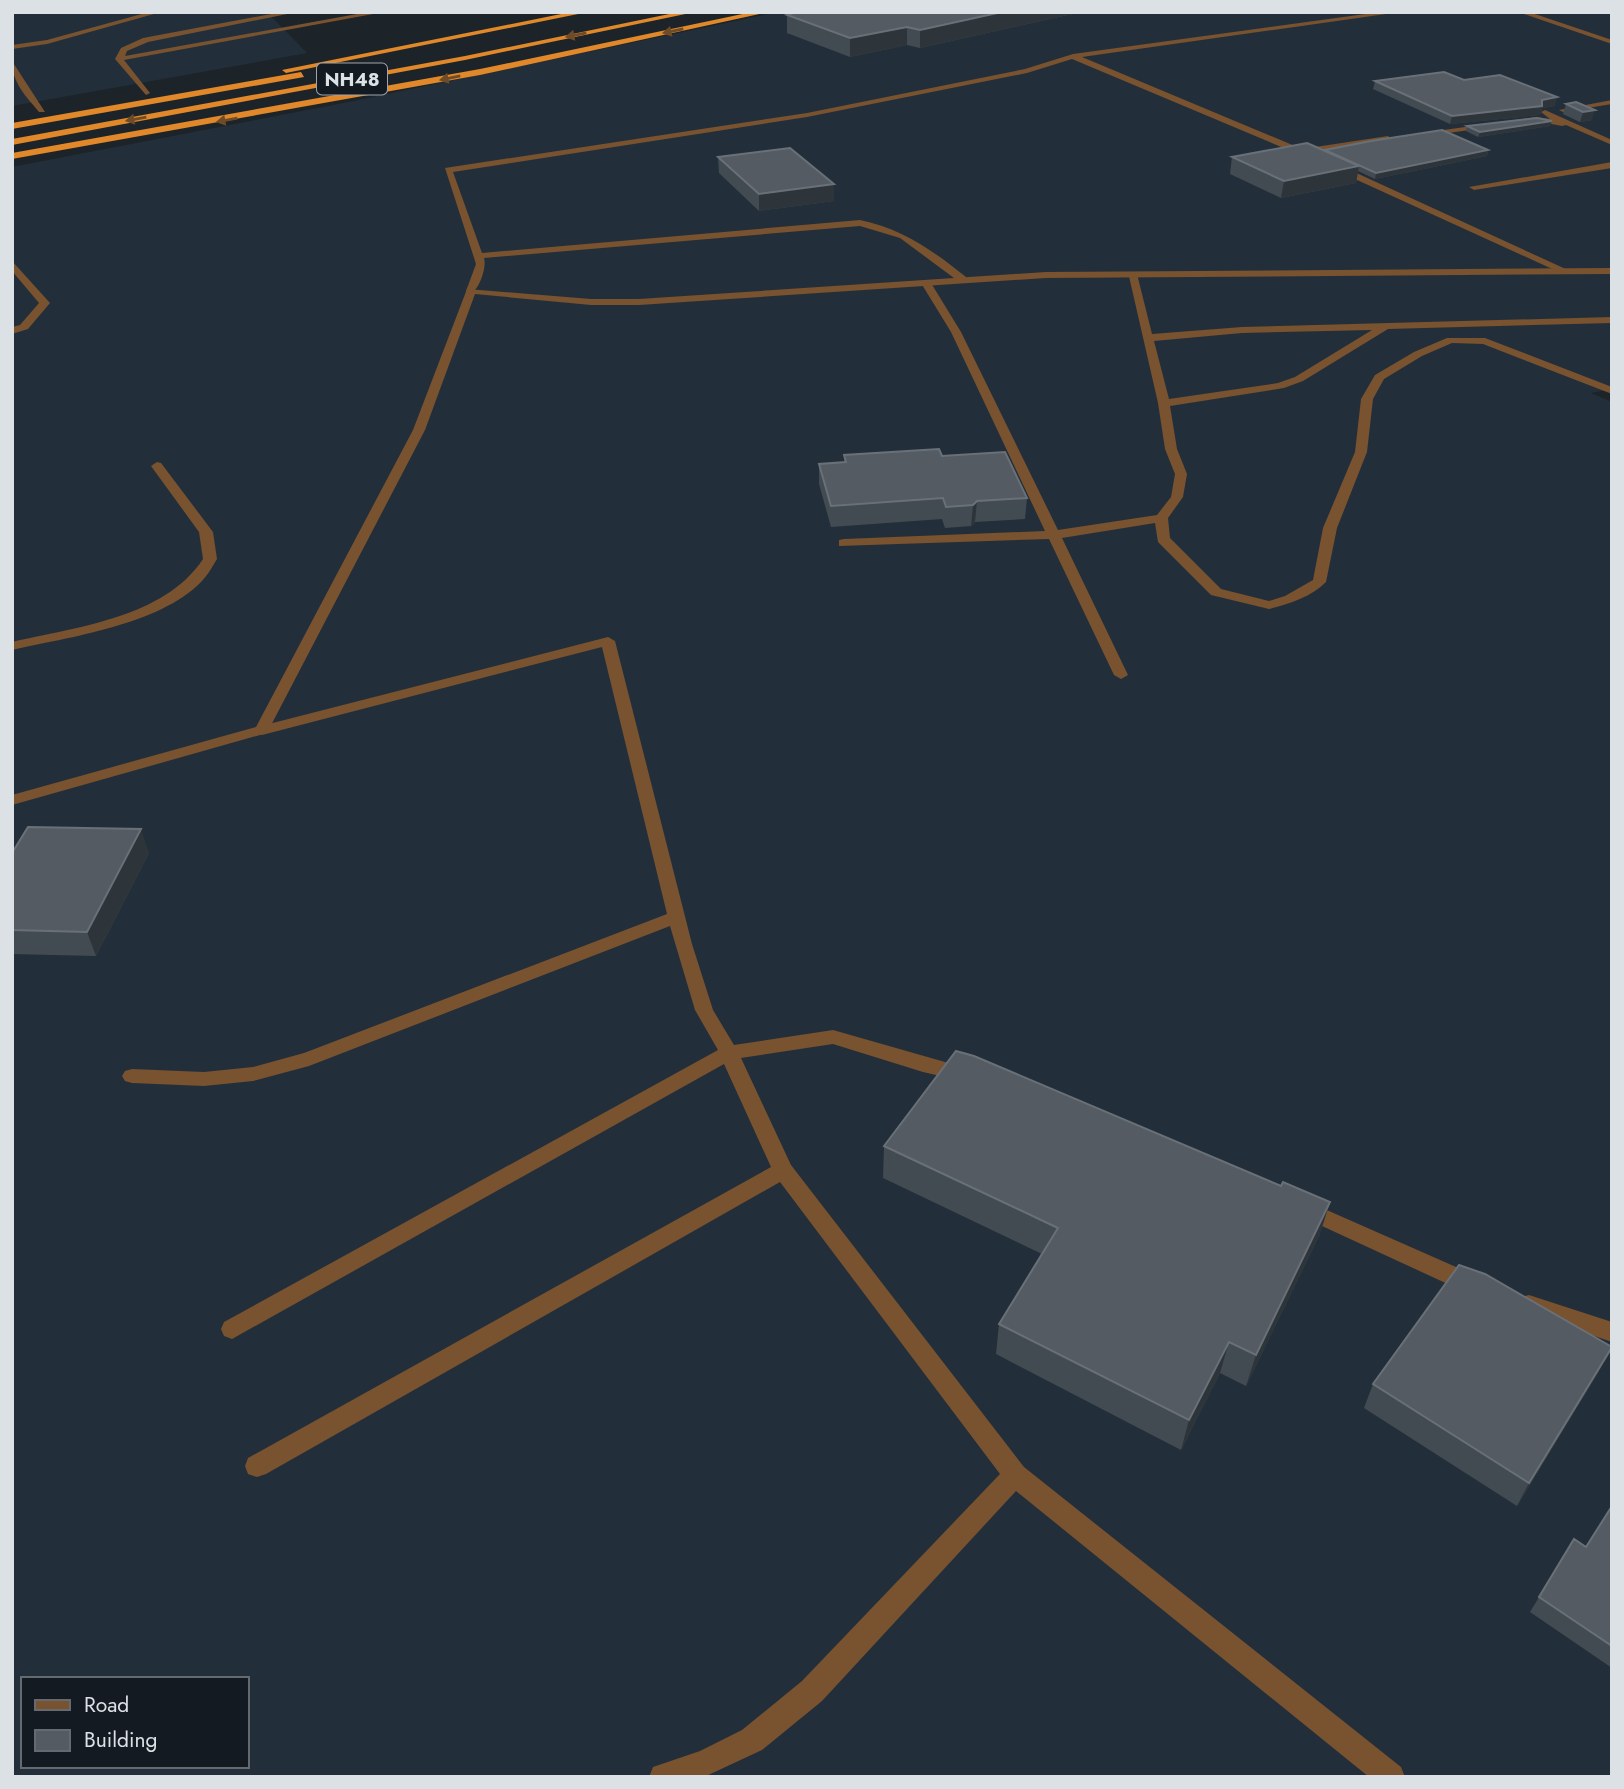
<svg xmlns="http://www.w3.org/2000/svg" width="1624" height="1789" font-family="Jost,sans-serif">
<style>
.built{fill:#222f3a;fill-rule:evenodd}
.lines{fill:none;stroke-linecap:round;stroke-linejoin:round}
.service{fill:#79522f;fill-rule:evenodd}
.minor{fill:#79522f;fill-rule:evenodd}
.tertiary{fill:#79522f;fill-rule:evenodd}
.trunk{fill:#e0882a;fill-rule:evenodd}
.wall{fill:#434b52}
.shaded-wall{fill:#2d353b}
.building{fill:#545b62;stroke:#697077;stroke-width:2}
.oneway{fill:#6f4c25}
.labels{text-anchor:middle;stroke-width:6;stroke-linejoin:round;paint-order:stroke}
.shield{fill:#131a21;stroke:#a0a5ab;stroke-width:2}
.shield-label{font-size:19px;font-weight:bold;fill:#dce1e6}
</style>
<rect width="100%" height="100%" fill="#1c242a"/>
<path class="built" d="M12,12H267L307,53L12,106Z
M778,12L1612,13V389L1591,393L1612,402V1777H12V167L354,101ZM23,1679H247V1766H23Z"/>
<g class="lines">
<path class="service" d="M157,462L161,463L213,532L217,559C212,567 208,575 201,582C159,625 69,637 12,650V642C76,627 164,618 203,559L199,532L151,466Z"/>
<path class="minor" d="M149,12H161L47,44L12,49V45L47,40Z
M282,12H297L148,42L127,51L125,56L368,12H384L124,60L150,93L146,95L115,59L121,48L143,38Z
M1380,12H1400L1082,57L1302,149L1388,136L1392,139L1311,153L1314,156L1310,159L1072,59L1027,73L807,117L453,172L482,253L860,220C903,229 932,250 966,277V281H958L900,238L860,226L484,258C487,268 479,289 471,294L466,291L476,264L445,168L807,113L1025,69L1073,54Z
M1518,12H1529L1612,40V44Z
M12,61L45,112H39C26,96 12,83 12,61Z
M1612,100V104L1563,112L1559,110Z
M1545,110L1612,140V145L1566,125L1562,126L1536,121L1419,137L1415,134L1536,117L1550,119L1541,112Z
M1612,162V168L1474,190L1469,187Z
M1333,165H1339L1570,271L1561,273L1333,169Z
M1128,272L1137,274L1152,334L1242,327L1612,317V323L1388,329L1303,381L1284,388L1170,406L1177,449L1187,474L1183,497L1168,518L1170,538L1221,589L1269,601L1285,596L1313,580L1323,528L1355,452L1361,399L1375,375L1414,352L1447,338H1485L1612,387V394L1483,344L1452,343L1422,356L1384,379L1373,399L1367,452L1337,528L1326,582C1311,597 1289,604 1269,609L1211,595L1158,542L1155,523L1062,538L1128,675L1121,679L1114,675L1049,539L839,546V540L844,539L1045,531L951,332L921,283L926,280L931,283L961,332L1058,530L1157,515L1171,497L1175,474L1165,449L1158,403ZM1372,330L1295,377L1278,383L1169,399L1154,341L1242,333Z
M608,637L615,641L692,944L713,1010L734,1045L833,1030L973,1070L976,1075L973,1080L966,1082L923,1072L833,1044L741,1058L791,1165L1024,1467L1401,1767L1405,1777H1369L1016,1491L822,1701L762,1750L704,1777H649L653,1767L700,1751L742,1730L802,1681L1000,1474L780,1182L266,1474L257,1477L248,1474L245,1466L248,1458L771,1167L724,1064L232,1339L224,1336L221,1329L224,1322L718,1050L695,1010L670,926L309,1066L253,1081L204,1086L132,1083L125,1081L122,1076L125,1071L132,1069L204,1072L253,1067L304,1053L667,914L602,647L262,735L254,730L257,727Z
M1304,1200L1481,1278L1484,1285L1481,1292L1473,1294L1465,1292L1296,1214L1293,1208L1296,1202Z
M1529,1295L1612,1322V1342L1521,1311L1518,1304L1521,1297Z"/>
<path class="tertiary" d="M12,261L50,303L28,329L12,334V327L20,325L39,303L12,271Z
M1612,268V274L1046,278L639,305H591L475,294L425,430L267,733L12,805V795L256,727L413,430L467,289L591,299H639L1046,272Z"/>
<path class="trunk" d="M571,12H588L286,73L282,70Z
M679,12H695L465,60L12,145V139L465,56Z
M752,12H768L480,75L12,159V153L480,69Z
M301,72L304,77L12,129V123Z"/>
</g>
<path class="wall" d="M1081,12L920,48L907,45L850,57L787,33V15Z
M1464,80L1557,97L1554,106L1542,108L1540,115L1450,124L1373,89L1375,81Z
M1576,102L1592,120L1580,122L1563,114L1566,104Z
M1552,121L1550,126L1478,137L1466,131L1467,126Z
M1488,150L1487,156L1375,179L1358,171L1356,183L1281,198L1230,174L1232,157Z
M718,157L834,184V201L759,211L719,173Z
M844,455L942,456L1027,498L1025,519L975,522L971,526L945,528L942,519L831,527L819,484V464L844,462Z
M12,853H149L96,956L12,954Z
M884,1146L1320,1234L1246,1386L1220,1373L1181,1450L996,1354L999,1324L1042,1254L883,1178Z
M1599,1371L1517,1506L1364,1408L1373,1384Z
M1612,1506V1668L1530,1612L1574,1539L1586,1547Z"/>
<path class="shaded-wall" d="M1002,12H1081L920,48V30Z
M907,27V45L850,57V38Z
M1557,97L1554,106L1542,108L1540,115L1450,124L1452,116Z
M1595,110L1592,120L1580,122L1583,112Z
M1552,121L1550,126L1478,137L1480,132Z
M1488,150L1487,156L1375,179L1376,173Z
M1359,166L1356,183L1281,198L1284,181Z
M834,184V201L759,211V194Z
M977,501L975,522L971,526L973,505Z
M141,829L149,853L96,956L87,932Z
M1330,1202L1320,1234L1246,1386L1256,1355Z
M1229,1342L1220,1373L1181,1450L1189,1420Z
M1612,1347L1599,1371L1517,1506L1529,1483Z"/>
<path class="building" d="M798,12H1002L920,30L907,27L850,38L787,15Z
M1444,72L1464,80L1500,75L1557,97L1542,100V106L1452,116L1375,81Z
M1576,102L1595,110L1583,112L1566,104Z
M1537,118L1552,121L1480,132L1467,126Z
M1442,130L1488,150L1376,173L1325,150L1371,141Z
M1307,143L1359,166L1284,181L1232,157Z
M790,148L834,184L759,194L718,157Z
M939,449L942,456L1005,452L1027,498L977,501L973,505L946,507L943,498L831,506L819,464L846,462L844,455Z
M28,827L141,829L87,932L12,930V853Z
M956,1051L974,1056L1281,1186L1283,1182L1330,1202L1256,1355L1229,1342L1189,1420L999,1324L1058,1228L884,1146Z
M1459,1265L1485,1274L1612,1347L1529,1483L1373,1384Z
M1612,1506V1646L1539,1597L1574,1539L1586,1547Z"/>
<defs><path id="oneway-solid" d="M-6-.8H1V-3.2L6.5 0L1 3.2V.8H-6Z" transform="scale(1.75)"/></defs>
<g class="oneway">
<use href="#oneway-solid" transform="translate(673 31) rotate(168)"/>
<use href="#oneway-solid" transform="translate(576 35) rotate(169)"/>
<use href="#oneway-solid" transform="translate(450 78) rotate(169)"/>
<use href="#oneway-solid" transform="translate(136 119) rotate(170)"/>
<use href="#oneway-solid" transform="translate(227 120) rotate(170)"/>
</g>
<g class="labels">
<rect class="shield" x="317" y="63.5" width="70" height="31" rx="5"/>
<g class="shield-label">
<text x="352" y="86">NH48</text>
</g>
</g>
<rect width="1624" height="1789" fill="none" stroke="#dce1e6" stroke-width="28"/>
<rect x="21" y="1677" width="228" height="91" fill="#131a21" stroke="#636a70" stroke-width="2"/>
<rect x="35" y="1700" width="35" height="10" fill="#79522f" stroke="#636a70" stroke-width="2"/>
<text x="84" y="1712" font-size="21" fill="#dce1e6">Road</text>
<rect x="35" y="1730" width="35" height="21" fill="#545b62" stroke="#636a70" stroke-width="2"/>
<text x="84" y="1747" font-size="21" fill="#dce1e6">Building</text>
</svg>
